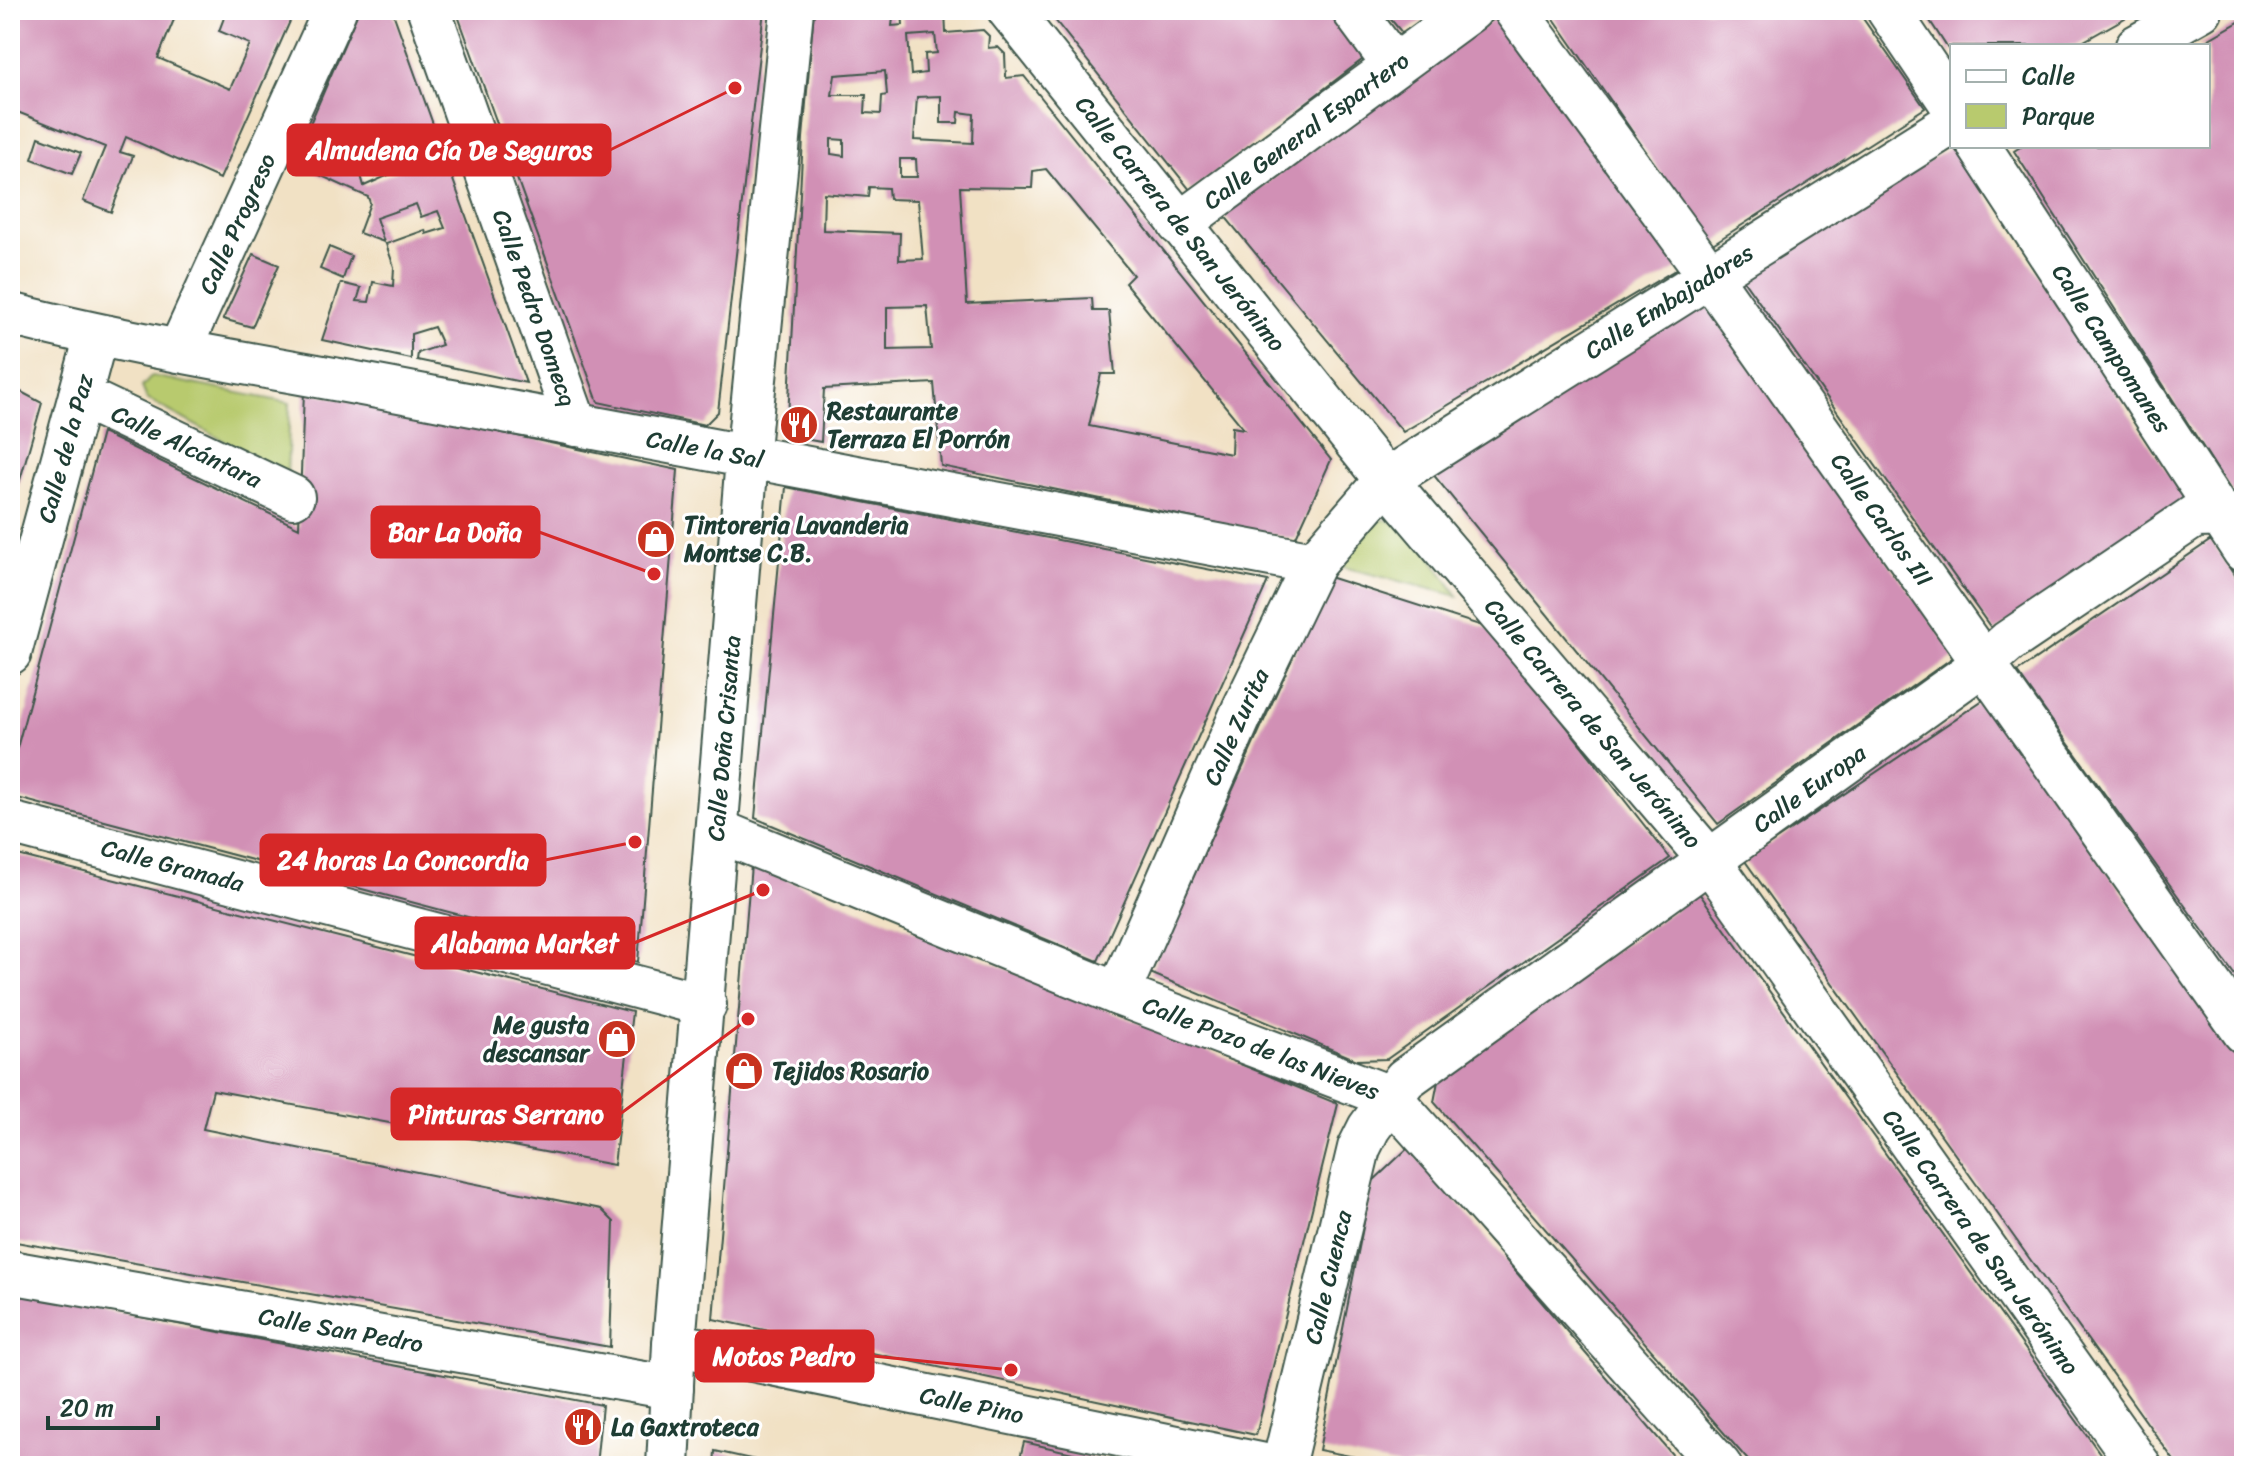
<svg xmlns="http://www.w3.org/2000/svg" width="2254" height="1476" font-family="Sriracha,sans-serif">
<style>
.park{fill:#b8ca6e;stroke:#6c8451;stroke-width:2}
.building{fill:#d190b5;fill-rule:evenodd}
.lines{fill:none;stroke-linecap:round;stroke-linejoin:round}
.minor-casing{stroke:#3e564a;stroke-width:46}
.minor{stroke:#fff;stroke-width:42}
.labels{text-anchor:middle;stroke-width:6;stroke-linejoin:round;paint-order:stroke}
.street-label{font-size:24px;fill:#1f3d34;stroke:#fff}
.poi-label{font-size:24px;font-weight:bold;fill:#1f3d34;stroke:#fff;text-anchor:start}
.leader{fill:none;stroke:#d62828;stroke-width:3}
.callout-dot{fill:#d62828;stroke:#fff;stroke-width:3}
.callout{fill:#d62828;stroke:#d62828;stroke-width:3}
.callout-label{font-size:26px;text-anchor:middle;font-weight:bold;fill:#fff}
</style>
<rect width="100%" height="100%" fill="#fff"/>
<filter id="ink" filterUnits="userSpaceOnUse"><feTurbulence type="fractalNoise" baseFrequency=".0125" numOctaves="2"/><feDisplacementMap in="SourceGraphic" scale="16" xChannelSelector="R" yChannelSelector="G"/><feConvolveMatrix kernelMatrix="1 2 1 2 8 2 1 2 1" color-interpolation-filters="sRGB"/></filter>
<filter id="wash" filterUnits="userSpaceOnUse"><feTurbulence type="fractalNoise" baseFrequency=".006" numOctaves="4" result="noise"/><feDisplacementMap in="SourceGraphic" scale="32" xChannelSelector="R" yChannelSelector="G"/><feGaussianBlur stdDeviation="1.8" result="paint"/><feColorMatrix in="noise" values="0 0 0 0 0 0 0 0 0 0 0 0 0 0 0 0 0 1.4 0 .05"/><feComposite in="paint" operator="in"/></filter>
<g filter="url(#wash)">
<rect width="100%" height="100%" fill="#f1e1c4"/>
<path class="park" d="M152,376L290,403L287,475L147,399L142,387Z
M1379,519L1408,524L1458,596L1339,566Z"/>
<g id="blocks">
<path class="building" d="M10,10H178L158,58L230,89L250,44L219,31L227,10H295L220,179L126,137L120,152L133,156L111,212L83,201L105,147L10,109Z
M359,10H392L526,383L417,360L418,353L442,345L434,327L411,334V359L322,340L341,283L361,288L357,301L369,302L373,282L393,286L394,267L386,244L425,230L426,234L445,228L438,211L421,217L416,204L376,218L384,242L359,233L370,203L368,197L293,163ZM393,152L400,170L364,186L359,168Z
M456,10H764L718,412L705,425L598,402Z
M814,10H894L892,26L903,25L902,10H945L946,33L983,30L989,36L988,48L998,47L1005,54L1006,78L1024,76L1331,460L1295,539L941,466L934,383L824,389L821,442L787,436L803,138ZM935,34L937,53L925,54L926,73L911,75L908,36ZM885,71L887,95L882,96L881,114L865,113L866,95H832L835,75ZM941,96V123H958L959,112L974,114L973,143L914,140L917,97ZM831,139L844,140V156L831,154ZM900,159H916L917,177H900ZM1046,169L1133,275L1125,283L1244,429L1232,427L1231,454L1089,426L1101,374H1115L1109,311H1093L1092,298L967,304L960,187L1032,188L1033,171ZM869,187L888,188L889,199L918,200L923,259L899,260L900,233L823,230L824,193L868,197ZM927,306L931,349L887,350V307Z
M1047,10H1331L1367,56L1191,191Z
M1383,10H1437L1403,34Z
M1548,10H1857L1925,108L1711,245Z
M1923,10H2139L2075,46H1952V55Z
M1497,17L1680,267L1403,432L1223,214Z
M2244,19V486L2233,494L2014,151L2022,146H2208V46H2197Z
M39,137L81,153L72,174L32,159Z
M1953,146L2185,499L1994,632L1742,278Z
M329,247L351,256L343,279L320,269Z
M253,254L279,265L252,327L223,319Z
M1704,301L1955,656L1718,824L1432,473Z
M10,386L42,403L10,515Z
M304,391L678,470L638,962L10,796V774L102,433L299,528Z
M786,487L1268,581L1098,961L755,818Z
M2211,540L2244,590V988L2017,672Z
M1329,577L1489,628L1670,858L1387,1059L1357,1060L1150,973Z
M1986,698L2244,1066V1466H2178L1745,861Z
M10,853L632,1012L614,1165L213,1090L203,1129L601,1209L614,1222L610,1347L10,1241Z
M751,865L1338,1104L1256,1435L713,1319Z
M1699,893L2109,1466H1753L1434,1102L1440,1071Z
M1409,1147L1682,1466H1401L1319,1450L1372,1182Z
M10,1292L602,1405L596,1466H10Z
M1024,1442L1126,1465V1466H1018Z
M715,1451L760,1461V1466H714Z"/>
</g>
</g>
<g filter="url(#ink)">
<use href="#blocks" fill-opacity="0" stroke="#3e564a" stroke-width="2"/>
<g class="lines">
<defs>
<g id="minor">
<path id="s1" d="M429,10L576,425"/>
<path id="s2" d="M1009,10L1386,480L1710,861L2140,1466"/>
<path d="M1353,10L1393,64"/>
<path id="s3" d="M1515,10L1709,275L2244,1032"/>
<path d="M1888,10L1952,105"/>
<path d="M2137,46L2201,10"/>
<path id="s4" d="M1979,146L2244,551"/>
<path id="s5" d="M1179,224L1471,10"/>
<path id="s6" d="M10,314C150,350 294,370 435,398C728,454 1021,509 1314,563"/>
<path id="s7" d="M179,351L335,10"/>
<path id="s8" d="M80,396L293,497"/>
<path id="s9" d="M10,653L96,336"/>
<path id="s10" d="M10,823L705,1005"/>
<path id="s11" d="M719,831L1118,994L1390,1097L1720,1466"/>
<path id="s12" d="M1118,994L1243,710L1314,563L1386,480L1952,123"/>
<path id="s13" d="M10,1272L672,1388"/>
<path id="s14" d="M674,1344L1270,1466"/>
<path id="s15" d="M668,1466L674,1344L747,459L792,10"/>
<path id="s16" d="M1283,1466L1359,1148L1369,1128L1405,1079L1983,664L2008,642L2195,516L2244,515"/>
</g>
</defs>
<use href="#minor" class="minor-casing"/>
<use href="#minor" class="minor"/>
</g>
</g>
<defs>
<symbol id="restaurant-disc" viewBox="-11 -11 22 22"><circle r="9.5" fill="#c8321e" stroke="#fff"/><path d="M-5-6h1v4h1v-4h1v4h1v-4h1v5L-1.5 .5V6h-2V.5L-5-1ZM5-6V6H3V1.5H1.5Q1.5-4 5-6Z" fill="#fff"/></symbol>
<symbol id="shop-disc" viewBox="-11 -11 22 22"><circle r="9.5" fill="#c8321e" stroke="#fff"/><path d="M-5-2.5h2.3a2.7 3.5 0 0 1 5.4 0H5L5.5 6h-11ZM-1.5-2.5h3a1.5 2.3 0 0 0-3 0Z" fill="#fff"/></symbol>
</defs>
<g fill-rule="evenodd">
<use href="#restaurant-disc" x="777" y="403" width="44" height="44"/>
<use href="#shop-disc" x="634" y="517" width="44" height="44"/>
<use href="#shop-disc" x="595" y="1017" width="44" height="44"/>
<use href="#shop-disc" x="722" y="1049" width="44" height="44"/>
<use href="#restaurant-disc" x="561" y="1405" width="44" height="44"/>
</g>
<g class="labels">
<g class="street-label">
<text dy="8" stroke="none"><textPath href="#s5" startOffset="158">Calle General Espartero</textPath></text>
<text dy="8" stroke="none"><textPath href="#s7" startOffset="140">Calle Progreso</textPath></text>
<text dy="8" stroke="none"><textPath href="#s2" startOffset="274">Calle Carrera de San Jerónimo</textPath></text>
<text dy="8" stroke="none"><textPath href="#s12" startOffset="918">Calle Embajadores</textPath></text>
<text dy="8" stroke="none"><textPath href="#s1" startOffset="316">Calle Pedro Domecq</textPath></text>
<text dy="8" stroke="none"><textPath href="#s4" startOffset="242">Calle Campomanes</textPath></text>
<text dy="8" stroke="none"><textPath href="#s8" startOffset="118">Calle Alcántara</textPath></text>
<text dy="8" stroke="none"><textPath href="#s9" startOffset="212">Calle de la Paz</textPath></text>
<text dy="8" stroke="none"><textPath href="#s6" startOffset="708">Calle la Sal</textPath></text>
<text dy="8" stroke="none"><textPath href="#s3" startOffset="628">Calle Carlos III</textPath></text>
<text dy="8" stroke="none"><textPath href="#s2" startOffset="922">Calle Carrera de San Jerónimo</textPath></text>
<text dy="8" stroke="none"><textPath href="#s12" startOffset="292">Calle Zurita</textPath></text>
<text dy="8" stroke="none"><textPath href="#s15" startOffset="730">Calle Doña Crisanta</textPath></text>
<text dy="8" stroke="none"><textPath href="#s16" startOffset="908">Calle Europa</textPath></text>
<text dy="8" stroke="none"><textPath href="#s10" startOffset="168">Calle Granada</textPath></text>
<text dy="8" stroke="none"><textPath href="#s11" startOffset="584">Calle Pozo de las Nieves</textPath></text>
<text dy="8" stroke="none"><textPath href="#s2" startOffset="1570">Calle Carrera de San Jerónimo</textPath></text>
<text dy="8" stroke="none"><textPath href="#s16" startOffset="194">Calle Cuenca</textPath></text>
<text dy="8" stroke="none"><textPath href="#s13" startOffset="336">Calle San Pedro</textPath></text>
<text dy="8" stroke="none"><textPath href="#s14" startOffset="304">Calle Pino</textPath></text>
</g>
<g class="poi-label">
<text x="827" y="419">Restaurante<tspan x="827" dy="28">Terraza El Porrón</tspan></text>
<text x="684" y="533">Tintoreria Lavanderia<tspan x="684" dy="28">Montse C.B.</tspan></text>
<text x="589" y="1033" text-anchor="end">Me gusta<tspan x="589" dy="28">descansar</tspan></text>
<text x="772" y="1079">Tejidos Rosario</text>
<text x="611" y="1435">La Gaxtroteca</text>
</g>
</g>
<path class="leader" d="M735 88L610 150M654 574L539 532M635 842L545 860M763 890L634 943M748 1019L620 1114M1011 1370L873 1356"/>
<g class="callout-dot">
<circle cx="735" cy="88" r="8"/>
<circle cx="654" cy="574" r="8"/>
<circle cx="635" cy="842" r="8"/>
<circle cx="763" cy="890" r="8"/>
<circle cx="748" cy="1019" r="8"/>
<circle cx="1011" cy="1370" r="8"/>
</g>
<g class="callout">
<rect x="288" y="125" width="322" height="50" rx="8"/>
<rect x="372" y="507" width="167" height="50" rx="8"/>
<rect x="261" y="835" width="284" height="50" rx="8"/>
<rect x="416" y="918" width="218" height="50" rx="8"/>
<rect x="392" y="1089" width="228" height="50" rx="8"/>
<rect x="696" y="1331" width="177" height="50" rx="8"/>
</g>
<g class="callout-label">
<text x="449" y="159">Almudena Cía De Seguros</text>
<text x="455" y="541">Bar La Doña</text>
<text x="403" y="869">24 horas La Concordia</text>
<text x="525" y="952">Alabama Market</text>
<text x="506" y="1123">Pinturas Serrano</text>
<text x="784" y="1365">Motos Pedro</text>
</g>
<rect width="2254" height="1476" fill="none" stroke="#fff" stroke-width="40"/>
<rect x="1950" y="44" width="260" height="104" fill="#ffffff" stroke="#a5b1ae" stroke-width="2"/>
<rect x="1966" y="70" width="40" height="12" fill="#ffffff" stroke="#a5b1ae" stroke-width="2"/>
<text x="2022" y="84" font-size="24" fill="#1f3d34">Calle</text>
<rect x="1966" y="104" width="40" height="24" fill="#b8ca6e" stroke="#a5b1ae" stroke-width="2"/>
<text x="2022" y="124" font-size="24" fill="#1f3d34">Parque</text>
<path d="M48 1416v12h110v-12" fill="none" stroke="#1f3d34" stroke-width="4"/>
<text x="60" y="1416" font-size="24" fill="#1f3d34" stroke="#ffffff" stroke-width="6" paint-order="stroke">20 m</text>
</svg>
